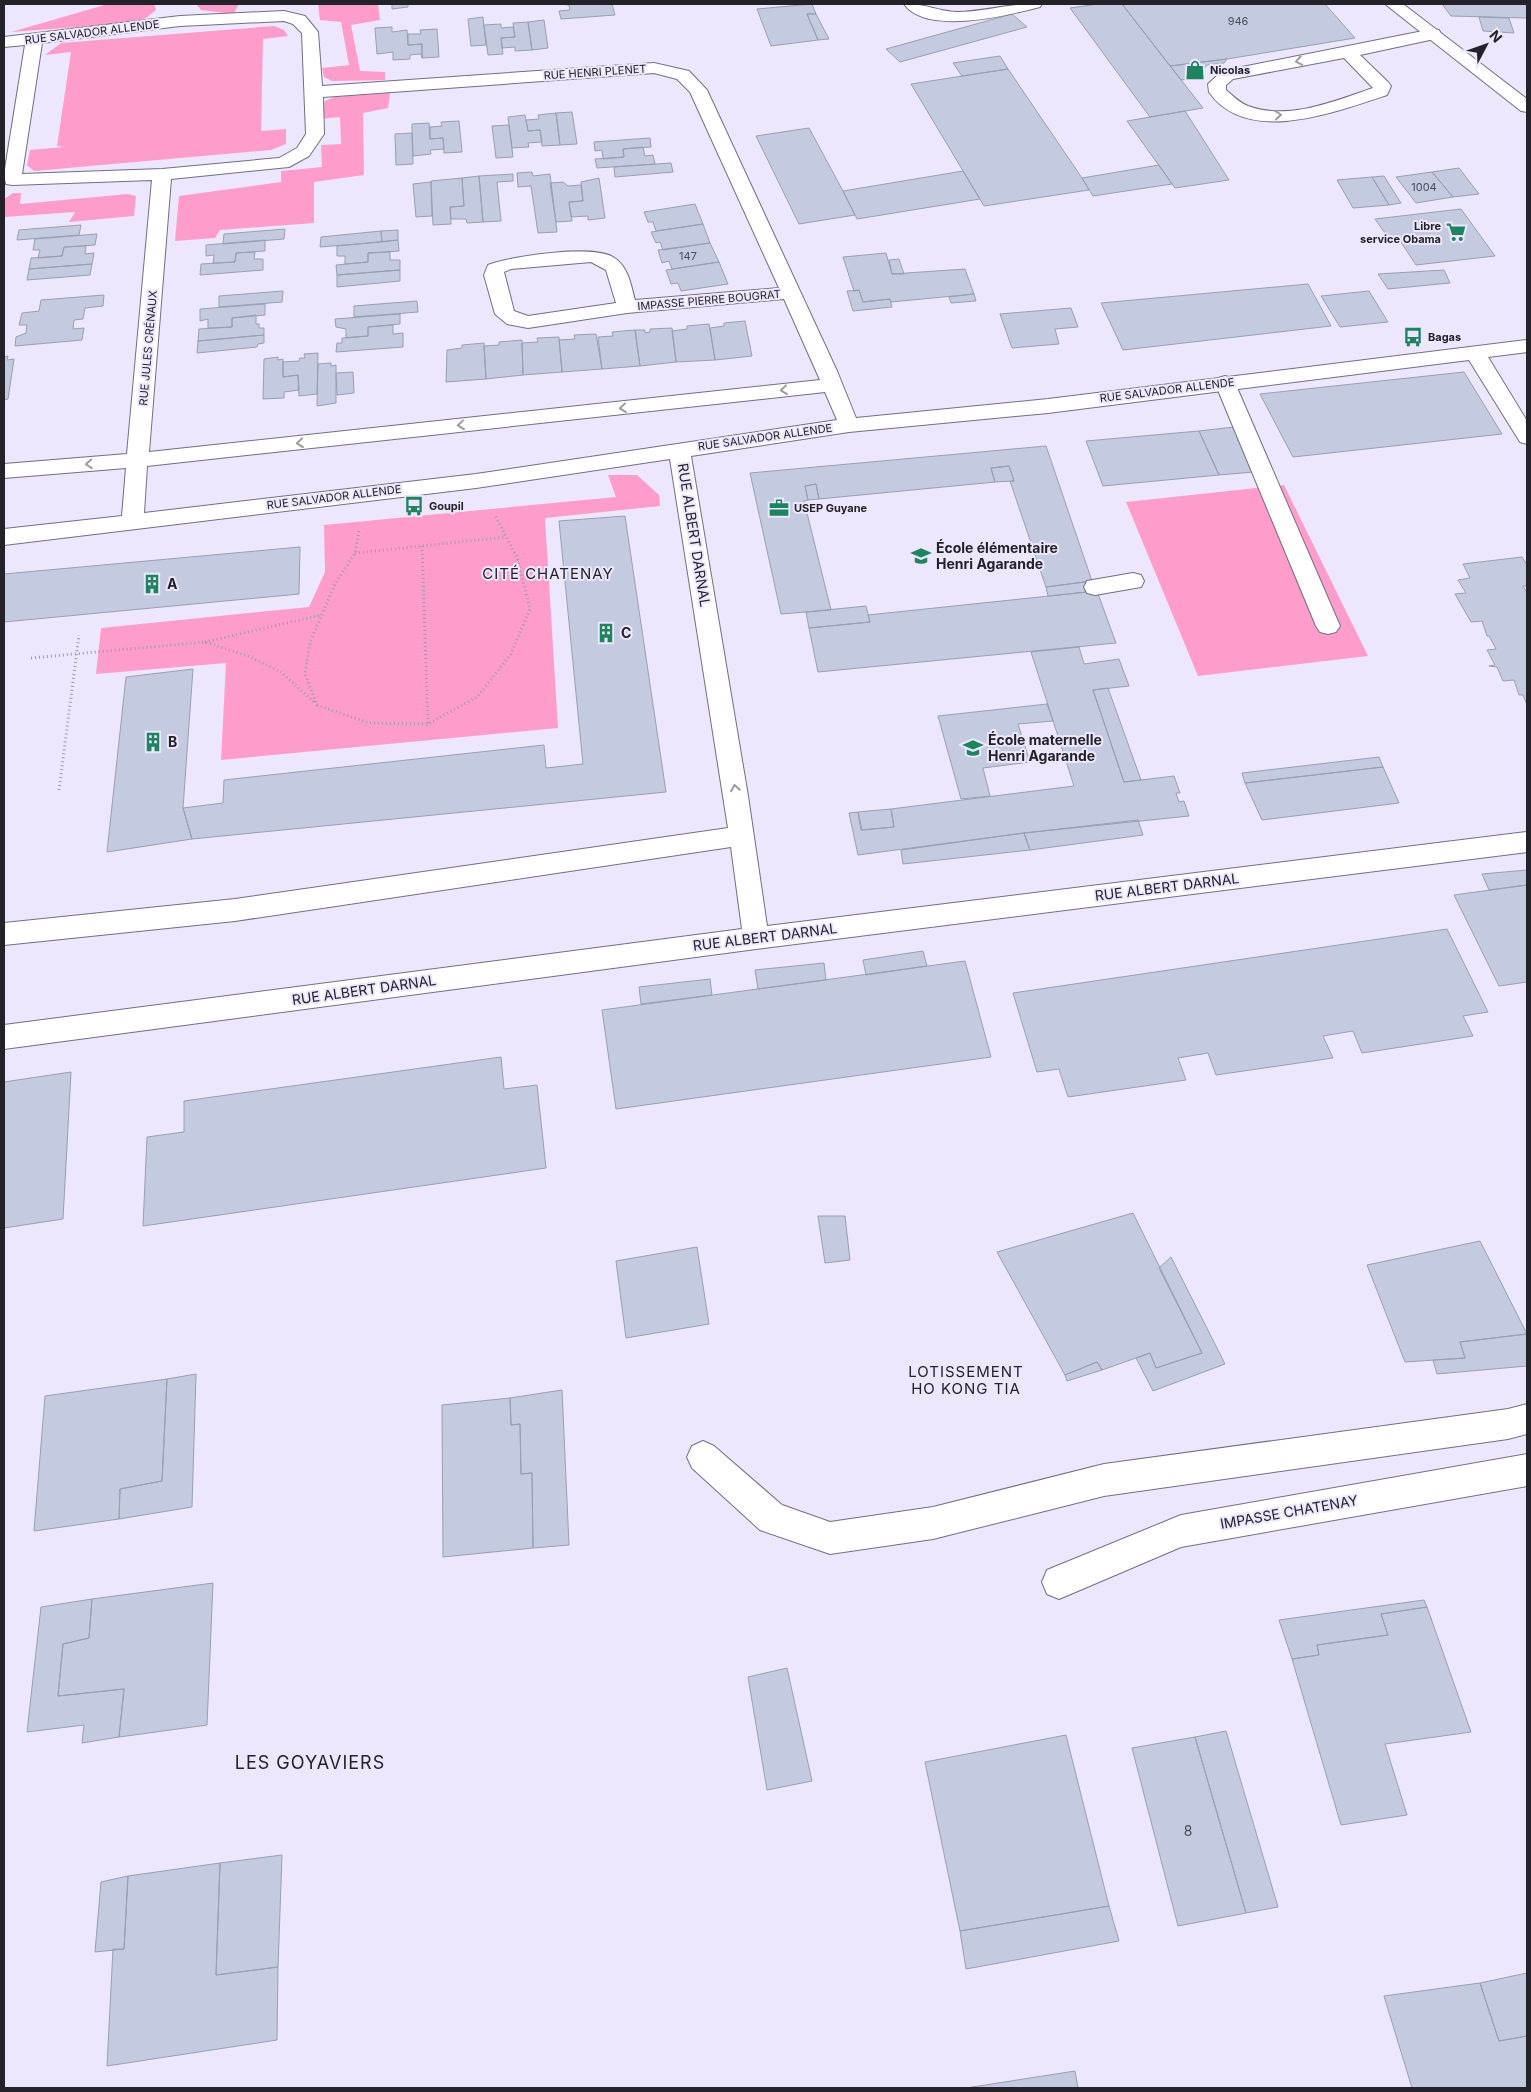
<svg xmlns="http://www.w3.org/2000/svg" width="1531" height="2092" font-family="Inter,sans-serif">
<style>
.green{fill:#fe9dcb}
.building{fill:#c4cbe0;stroke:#989fb2}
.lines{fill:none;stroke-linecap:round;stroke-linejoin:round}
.service-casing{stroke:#736e81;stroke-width:2}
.minor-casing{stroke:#736e81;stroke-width:2}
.secondary-casing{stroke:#736e81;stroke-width:2}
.path{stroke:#9d99a8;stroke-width:3;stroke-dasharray:1 3;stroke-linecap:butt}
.service{fill:#fff;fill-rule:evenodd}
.minor{fill:#fff;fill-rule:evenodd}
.secondary{fill:#fff;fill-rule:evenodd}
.oneway{stroke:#9c9c9f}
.labels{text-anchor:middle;stroke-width:4;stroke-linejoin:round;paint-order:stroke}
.number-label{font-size:11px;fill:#4c4c57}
.far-street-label{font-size:11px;fill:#242229;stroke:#ece7fc}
.far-poi-label{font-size:11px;font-weight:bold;fill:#242229;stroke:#ece7fc;text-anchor:start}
.street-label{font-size:14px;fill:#242229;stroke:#ece7fc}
.poi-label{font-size:14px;font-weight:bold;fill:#242229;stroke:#ece7fc;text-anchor:start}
.near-number-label{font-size:14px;fill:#4c4c57}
.neighbourhood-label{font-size:15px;letter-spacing:1px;fill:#242229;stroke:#ece7fc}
.near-neighbourhood-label{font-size:18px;letter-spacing:1px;fill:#242229;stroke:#ece7fc}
</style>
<rect width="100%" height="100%" fill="#ece7fc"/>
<path class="green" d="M108,4H154L156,10L146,18L130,23L11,32Z
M196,4H249L238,5L234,14L201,10Z
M318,4H378L380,20L351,25L360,71L385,72V80L332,81L324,77L322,68L349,65L341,22L320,20Z
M274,26L284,30L288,36L263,39L261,131L286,129V144L271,150L34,171L27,165L30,150L64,147L57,146L71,52L45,55L61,43Z
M390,93L388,108L363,113L364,175L314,182V223L220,230L215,238L175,241L179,196L281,182V171L322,167L321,145L341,144L340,117L320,119L325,101L334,97Z
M13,193H21L20,204L128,194L136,196L134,216L69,222L75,212L4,217V199Z
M608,475H637L659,495L660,506L545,518L558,728L221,760L226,663L96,674L101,628L309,607L325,572L324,525L616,497Z
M1284,485L1368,656L1198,676L1126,502Z"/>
<path class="building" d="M392,4H408V7L392,9Z
M559,4H612L615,15L561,19L559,11L570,10L569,5Z
M812,4L816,14H807L818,40L771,46L757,9Z
M1098,4H1122L1203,108L1150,117L1070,8Z
M1122,4H1325L1355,38L1227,59L1170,66Z
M1442,4H1527V18L1451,16Z
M807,14H816L829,39L818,40Z
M1012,14L1027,27L900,62L886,49Z
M483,17L486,45L471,46L468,19Z
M1479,17L1509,18L1514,33L1483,31Z
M544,20L548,48L532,50L528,22Z
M528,22L532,50L515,51V47L502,48L501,38L515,37L513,23Z
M501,24V28L513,27L515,37L501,38L503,54L488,55L484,25Z
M392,27V32L407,30L408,45L422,44V58L421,54L410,55V59L393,60V52L377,54L375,28Z
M437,29L439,57L422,58V44L408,45V34H421L420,30Z
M1000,56L1008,69L962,76L953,63Z
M1227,59L1224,63L1207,65L1196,78L1181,80L1170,66Z
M1008,69L1082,178L1089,190L984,206L911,84Z
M1185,111L1229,180L1175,188L1127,121Z
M572,112L577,144L560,145L556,113Z
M556,113L560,145L542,146L540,130L528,131L526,120L539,119L538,115Z
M525,115L528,131L540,130L542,142L528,143L529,147L512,148L508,117Z
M459,121L462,152L444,153L443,138L430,139V127L442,126L441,122Z
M429,123L430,139L443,138L444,149L430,150L431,154L413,156L412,124Z
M509,125L513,157L496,158L492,126Z
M809,128L843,191L855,215L799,224L756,136Z
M412,133L413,164L396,165L395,134Z
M650,138L651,147L623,149L624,157L603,159L602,150L595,151L594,142Z
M643,147L645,156L653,155L655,164L597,168L595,159L624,157L623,149Z
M671,163L673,172L615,177L614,167Z
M1159,165L1172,184L1093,196L1082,178Z
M1459,168L1479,194L1453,197L1432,172Z
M963,171L980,199L857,219L843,191Z
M532,172L533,176L550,174L557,232L538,233L531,186L518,187L517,173Z
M1432,172L1453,197L1416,203L1396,177Z
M513,174V181L497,182L501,221L483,222L479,176Z
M479,176L483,222L467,223L466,219H451L450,207L464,206L462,178Z
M1384,176L1401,203L1389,205L1372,177Z
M1372,177L1389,205L1353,208L1337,180Z
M462,178L464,206L450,207L451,224L433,225L431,181Z
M599,178L605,218L588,220V216L571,217L569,202L583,201L581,182Z
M431,182L432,216L416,217L413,184Z
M563,182L568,186L581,185L583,201L569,202L572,221L556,222L550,183Z
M695,204L703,224L656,231L653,222H648L644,212Z
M1461,209L1495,256L1416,265L1399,239L1390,240L1375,219Z
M703,224L710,243L663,250L660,242L656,243L651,232Z
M81,225L79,235L17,240L19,230Z
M285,229L284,239L223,244L224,234Z
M398,230V240L382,242L381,231Z
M381,231L382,242L320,247L321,237Z
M97,234L95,245L64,247L62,256L38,258L40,250H33L35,239Z
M265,240V251L236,253L235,262L213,263L214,255L206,256V245Z
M398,240L399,251L368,253V262L345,264V256H337V246Z
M710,243L719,262L672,269L669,261L662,263L658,250Z
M86,246L85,254L94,253L92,264L29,269L31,258L62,256L64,247Z
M255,252L254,259H263V270L200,275L201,264L235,262L236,253Z
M390,252V260H400V270L337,275L336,265L368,262V253Z
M886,253L892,274L965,269L974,294L891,302L890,299L863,302L859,290L854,291L843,257Z
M899,259L904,274H892L889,260Z
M719,262L728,284L681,291L678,283L671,284L666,270Z
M92,264L90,275L27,280L29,269Z
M400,270V281L337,287V275Z
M1444,270L1450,283L1388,289L1378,274Z
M1308,284L1331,326L1123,350L1101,303Z
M859,290L863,302L890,299L892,307L853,311L847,291Z
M283,291L282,302L219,307V296Z
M1369,291L1388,322L1340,327L1321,296Z
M974,294L976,301L951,303L949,297Z
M104,295L103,306L85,308L83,319L74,320L73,329L84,328L82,340L15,346L16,337L26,333L27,325H19L22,313L39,311L41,300Z
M417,301L418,312L354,317V306Z
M265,304V315L232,318V327L208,328V319L200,321V309Z
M1071,308L1078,327L1055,329L1059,344L1012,348L1000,314Z
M400,314V324L368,327V336L346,338V329L336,327L335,319Z
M256,315V324H259V328H264V335L198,341L199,329L232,327V318Z
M745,321L752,356L715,360L710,328L724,326V323Z
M709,324L715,360L676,362L672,331L687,329V326Z
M393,325V334L403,333V347L336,352L337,343H342V338L368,336V327Z
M672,328L676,362L640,366L635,330H645V333L650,332V329Z
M635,330L640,366L602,369L598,337L613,336L612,332Z
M596,334L602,369L562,372L559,340L575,339L574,335Z
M264,335V343L258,344L257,347L197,353L198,341Z
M559,337L562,372L523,375L522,343L538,342L537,338Z
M522,340L523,375L486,379L484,346L499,345V342Z
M484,343L486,379L446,382L447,350L462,348V345Z
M318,353L317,394L299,396L298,375L283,377V362L299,361L300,358H305L304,354Z
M8,356L7,360L14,359L8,399L4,400V357Z
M278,357V360L283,359V377L298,375L299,390L284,392V398L263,399L264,359Z
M331,363V366L336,365V403L317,406L318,364Z
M353,372L354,393L337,395L336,373Z
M1464,372L1502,434L1293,457L1260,394Z
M1234,427L1254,472L1219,475L1199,431Z
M1199,431L1219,475L1103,486L1086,441Z
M1046,446L1092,581L1046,587L1010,481H1014L1009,466L991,468L995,482L819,499L816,484L805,486L808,500L804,501L831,610L781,614L750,473Z
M1009,466L1014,481L995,482L991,468Z
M816,484L819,499L808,500L805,486Z
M625,516L666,792L192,839L183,808L223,803L224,780L544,745L546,768L583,764L559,521Z
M300,547L299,594L4,622V574Z
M1522,557L1527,565V586H1523L1527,593V705L1523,695H1519L1514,680L1503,681L1497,667L1489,666L1495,665L1487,650L1496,649L1489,636H1487L1482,621L1471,622L1455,594L1466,593L1458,580L1470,578L1463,564Z
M1092,581L1097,591L1048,596L1046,587Z
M1097,591L1116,643L818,672L809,628L870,622L868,615Z
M866,606L870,622L809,628L806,612Z
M1079,647L1084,664L1119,659L1129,686L1093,690L1124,782L1174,776L1180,793H1176L1179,802L1184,801L1189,816L1024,833L858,855L849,813L858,812L861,830L894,827L891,809L1074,786L1031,652Z
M193,669L183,808L192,839L107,852L126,677Z
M1108,688L1141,780L1124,782L1093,690Z
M1047,704L1053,721L1018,724L1030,762L983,768L990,796L961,799L938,716Z
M1379,757L1383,767L1245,783L1242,773Z
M1383,767L1399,803L1262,820L1245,783Z
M891,809L894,827L862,830L858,812Z
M1138,820L1143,835L1030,850L1024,833Z
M1024,833L1030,850L903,864L901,850Z
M1527,870V885L1489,890L1482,874Z
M1527,885V982L1499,986L1454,895Z
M1447,929L1488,1012L1463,1016L1473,1036L1362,1053L1353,1031L1323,1036L1333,1058L1216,1075L1208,1053L1178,1058L1186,1080L1068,1097L1059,1069L1037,1072L1013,993Z
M923,951L927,966L866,975L863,960Z
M965,961L991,1057L616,1109L602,1010Z
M824,963L826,980L758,989L755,970Z
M710,979L712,995L641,1004L639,987Z
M501,1057L504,1089L537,1085L546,1168L143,1226L147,1137L184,1132V1101Z
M71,1072L63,1219L4,1228V1082Z
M1133,1213L1202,1353L1156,1368L1150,1353L1102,1370L1097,1362L1065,1375L997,1252Z
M818,1216H845L850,1260L825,1263Z
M1480,1241L1527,1334L1460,1342L1465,1358L1405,1362L1367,1265Z
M697,1247L709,1324L626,1338L616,1261Z
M1171,1257L1225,1364L1153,1391L1136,1358L1150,1353L1156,1368L1202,1353L1159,1268Z
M1527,1334V1366L1437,1374L1433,1360L1465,1358L1460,1342Z
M1097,1362L1102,1370L1067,1381L1065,1375Z
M196,1374L192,1507L119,1519L120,1489L162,1481L167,1379Z
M167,1379L162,1481L120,1489L119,1519L34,1531L45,1396Z
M562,1390L569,1545L533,1548L532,1473L521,1474L520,1424L511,1425L510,1398Z
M510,1398L511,1425L520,1424L521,1474L532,1473L533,1548L443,1557L442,1405Z
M213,1583L207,1725L119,1737L124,1689L58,1696L63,1644L89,1638L92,1599Z
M92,1599L89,1638L63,1644L58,1696L124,1689L119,1737L82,1743L84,1725L27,1732L41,1607Z
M1424,1600L1427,1607L1381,1614L1388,1635L1317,1645L1319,1655L1292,1659L1279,1620Z
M1427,1607L1471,1732L1385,1744L1407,1815L1341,1825L1292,1659L1319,1655L1317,1645L1388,1635L1381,1614Z
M787,1668L812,1781L767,1790L748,1677Z
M1226,1731L1278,1907L1246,1913L1195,1737Z
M1066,1735L1109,1906L960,1931L925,1762Z
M1195,1737L1246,1913L1178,1926L1132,1748Z
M282,1855L278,1967L216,1975L220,1863Z
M220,1863L216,1975L278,1967L277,2040L107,2066L113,1949H124L128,1876Z
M128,1876L124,1949L95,1952L101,1882Z
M1109,1906L1119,1941L966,1969L960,1931Z
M1527,1973V2036L1499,2041L1480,1983Z
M1480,1983L1499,2041L1527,2036V2088H1412L1384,1996Z
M1075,2071L1078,2088H966Z"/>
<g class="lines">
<defs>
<path id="service" d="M1433,29L1439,30L1441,34L1439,38L1360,55L1388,82L1391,86L1387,95C1338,111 1247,147 1209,92L1208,84L1222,71ZM1344,58L1373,88C1335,101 1288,121 1248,106C1240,103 1233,96 1226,90V85L1233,79Z
M1225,376L1232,378L1235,383L1340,626L1336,632L1328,634L1320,632L1316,626L1215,383L1218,378Z
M1133,573L1141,575L1144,581L1141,587L1095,595L1087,593L1084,587L1087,581Z
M1527,1404V1434L1508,1439L1104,1496L933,1539L830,1554L760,1530L692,1468L687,1457L692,1446L703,1441L714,1446L782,1505L830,1522L933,1507L1104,1464L1508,1409Z"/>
<path id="minor" d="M904,4C924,3 937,11 957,12C986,12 1013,2 1042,4L1040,7C1009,15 926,36 904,4Z
M284,11L305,16L318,32L322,86L654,63L689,71L707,90L837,371L856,418L1048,399L1527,340V352L1488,357L1527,421V444L1520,442L1469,360L1048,413L849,432L691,456L748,796L767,926L1527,832V852L756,949L4,1049V1025L742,929L731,847L235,921L4,945V923L235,899L728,828L670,459L476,488L4,545V529L122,516L126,468L4,478V464L127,454L152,180L12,185L6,184L4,175L25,45L4,47V37L180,16ZM284,21L293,24L302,33L306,134L297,148L279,158L162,169L22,174L42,43L180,26ZM654,73L677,79L690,92L779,288L635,300C631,286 629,269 616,259C598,243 511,256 488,265L484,275L495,314L507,324L528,328L627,313L784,299L820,380L149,452L171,179L289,167L309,156L324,134L323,97ZM591,262L606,270L616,303L528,316L514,311L504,272L511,269ZM825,392L837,420L476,474L144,513L147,466Z
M1527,1454V1486L1181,1547L1059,1599L1047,1594L1042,1582L1047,1570L1181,1515Z"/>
<path id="secondary" d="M1385,4H1403L1527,99V112L1521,111Z"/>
</defs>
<use href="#service" class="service-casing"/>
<use href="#minor" class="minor-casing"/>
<use href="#secondary" class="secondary-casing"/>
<path class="path" d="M359,531L355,553L335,584L310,642L305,674L317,705L369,723L428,724L477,697L511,654L530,609L517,557L494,514
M422,546L428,724
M355,553L506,537
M205,642L321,615
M31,658L205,642L248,656L281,672L315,703
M59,790L79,635"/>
<use href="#service" class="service"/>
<use href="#minor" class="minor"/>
<use href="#secondary" class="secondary"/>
</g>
<defs><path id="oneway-chevron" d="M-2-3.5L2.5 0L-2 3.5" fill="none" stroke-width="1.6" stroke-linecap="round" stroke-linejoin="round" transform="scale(1.25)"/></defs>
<g class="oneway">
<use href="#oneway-chevron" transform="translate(1299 61) rotate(169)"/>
<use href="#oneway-chevron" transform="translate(1278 115) rotate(-5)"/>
<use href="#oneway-chevron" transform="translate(784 390) rotate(174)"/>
<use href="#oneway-chevron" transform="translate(623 408) rotate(174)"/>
<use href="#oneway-chevron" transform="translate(461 425) rotate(174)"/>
<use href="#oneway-chevron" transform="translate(300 443) rotate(174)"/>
<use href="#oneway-chevron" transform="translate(89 464) rotate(176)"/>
<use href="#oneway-chevron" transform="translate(735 788) rotate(-99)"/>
</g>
<defs>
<symbol id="shop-bare" viewBox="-9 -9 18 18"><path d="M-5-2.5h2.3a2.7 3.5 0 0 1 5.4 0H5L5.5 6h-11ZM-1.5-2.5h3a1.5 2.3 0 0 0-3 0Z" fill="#1d8460" stroke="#ece7fc" stroke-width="2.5" paint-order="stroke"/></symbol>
<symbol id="supermarket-bare" viewBox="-9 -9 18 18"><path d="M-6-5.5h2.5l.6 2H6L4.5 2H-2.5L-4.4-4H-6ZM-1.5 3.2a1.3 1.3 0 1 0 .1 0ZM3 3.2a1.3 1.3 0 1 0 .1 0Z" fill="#1d8460" stroke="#ece7fc" stroke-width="2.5" paint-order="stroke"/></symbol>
<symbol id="bus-bare" viewBox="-9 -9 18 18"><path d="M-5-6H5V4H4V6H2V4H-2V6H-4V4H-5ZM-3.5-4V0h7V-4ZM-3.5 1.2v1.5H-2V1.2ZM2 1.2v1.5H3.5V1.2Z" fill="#1d8460" stroke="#ece7fc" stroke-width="2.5" paint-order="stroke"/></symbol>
<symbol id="office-bare" viewBox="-9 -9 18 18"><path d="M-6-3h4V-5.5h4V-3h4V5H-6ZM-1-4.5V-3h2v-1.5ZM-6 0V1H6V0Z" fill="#1d8460" stroke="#ece7fc" stroke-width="2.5" paint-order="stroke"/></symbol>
<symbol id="school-bare" viewBox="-9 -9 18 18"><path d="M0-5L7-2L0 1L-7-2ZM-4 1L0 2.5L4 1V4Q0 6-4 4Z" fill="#1d8460" stroke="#ece7fc" stroke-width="2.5" paint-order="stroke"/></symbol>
<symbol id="building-bare" viewBox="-9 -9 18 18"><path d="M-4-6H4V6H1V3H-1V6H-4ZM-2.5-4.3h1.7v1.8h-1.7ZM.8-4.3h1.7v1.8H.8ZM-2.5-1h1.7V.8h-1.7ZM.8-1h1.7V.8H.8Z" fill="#1d8460" stroke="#ece7fc" stroke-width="2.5" paint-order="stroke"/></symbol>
</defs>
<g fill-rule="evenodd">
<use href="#shop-bare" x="1181" y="56" width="28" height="28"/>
<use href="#supermarket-bare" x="1442" y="218" width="28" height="28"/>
<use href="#bus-bare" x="1399" y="323" width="28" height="28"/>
<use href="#bus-bare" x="400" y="492" width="28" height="28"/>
<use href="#office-bare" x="765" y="494" width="28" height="28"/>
<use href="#school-bare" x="907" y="542" width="28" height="28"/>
<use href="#building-bare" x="138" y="570" width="28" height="28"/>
<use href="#building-bare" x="592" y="619" width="28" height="28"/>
<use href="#building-bare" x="139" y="728" width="28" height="28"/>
<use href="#school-bare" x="959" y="734" width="28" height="28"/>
</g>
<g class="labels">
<g class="number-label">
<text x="1238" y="25">946</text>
<text x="1424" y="191">1004</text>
<text x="688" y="260">147</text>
</g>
<g class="far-street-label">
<text transform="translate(92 32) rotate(-7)" y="4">RUE SALVADOR ALLENDE</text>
<text transform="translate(595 72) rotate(-4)" y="4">RUE HENRI PLENET</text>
<text transform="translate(709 300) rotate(-5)" y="4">IMPASSE PIERRE BOUGRAT</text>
<text transform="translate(148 348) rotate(-85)" y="4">RUE JULES CRÉNAUX</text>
<text transform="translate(1167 390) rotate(-7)" y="4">RUE SALVADOR ALLENDE</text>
<text transform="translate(765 437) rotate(-8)" y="4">RUE SALVADOR ALLENDE</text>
<text transform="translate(334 497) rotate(-7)" y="4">RUE SALVADOR ALLENDE</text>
</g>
<g class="far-poi-label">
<text x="1210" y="74">Nicolas</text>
<text x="1441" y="230" text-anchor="end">Libre<tspan x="1441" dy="13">service Obama</tspan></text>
<text x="1428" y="341">Bagas</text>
<text x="429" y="510">Goupil</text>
<text x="794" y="512">USEP Guyane</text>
</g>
<g class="street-label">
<text transform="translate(694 535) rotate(81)" y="5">RUE ALBERT DARNAL</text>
<text transform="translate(1167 887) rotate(-7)" y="5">RUE ALBERT DARNAL</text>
<text transform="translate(765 937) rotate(-7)" y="5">RUE ALBERT DARNAL</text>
<text transform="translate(364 990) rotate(-8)" y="5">RUE ALBERT DARNAL</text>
<text transform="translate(1289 1512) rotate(-10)" y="5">IMPASSE CHATENAY</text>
</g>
<g class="poi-label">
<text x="936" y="553">École élémentaire<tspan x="936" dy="16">Henri Agarande</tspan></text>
<text x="167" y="589">A</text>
<text x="621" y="638">C</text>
<text x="988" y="745">École maternelle<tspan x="988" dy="16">Henri Agarande</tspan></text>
<text x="168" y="747">B</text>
</g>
<g class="near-number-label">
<text x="1188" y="1836">8</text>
</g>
<g class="neighbourhood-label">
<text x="548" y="579">CITÉ CHATENAY</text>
<text x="966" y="1377">LOTISSEMENT<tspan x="966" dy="17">HO KONG TIA</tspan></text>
</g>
<g class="near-neighbourhood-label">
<text x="310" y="1769">LES GOYAVIERS</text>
</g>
</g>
<rect width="1531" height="2092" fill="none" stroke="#242229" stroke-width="10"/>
<g transform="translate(1486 45) rotate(49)" stroke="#ece7fc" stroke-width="4" paint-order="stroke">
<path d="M0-4L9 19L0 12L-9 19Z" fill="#242229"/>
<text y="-8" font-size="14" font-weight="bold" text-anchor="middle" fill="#242229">N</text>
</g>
</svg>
